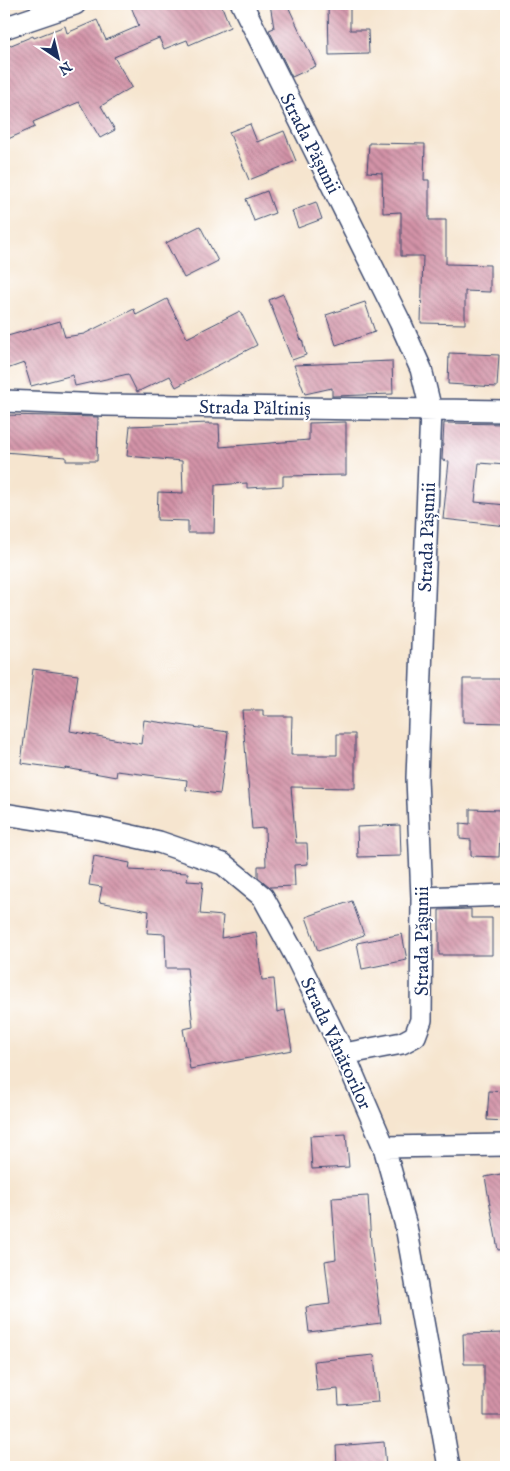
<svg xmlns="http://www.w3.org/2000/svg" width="510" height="1471" font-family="'IM FELL English',serif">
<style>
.building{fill:url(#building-back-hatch)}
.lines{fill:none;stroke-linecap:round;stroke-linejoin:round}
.minor-casing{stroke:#3c4a6f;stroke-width:24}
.minor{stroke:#fff;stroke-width:21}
.labels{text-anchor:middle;stroke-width:4;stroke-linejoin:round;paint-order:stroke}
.street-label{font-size:19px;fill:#1b2f5e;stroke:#fff}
</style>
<defs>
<pattern id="building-back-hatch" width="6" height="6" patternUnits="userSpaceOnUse" patternTransform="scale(1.25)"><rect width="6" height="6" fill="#d393a7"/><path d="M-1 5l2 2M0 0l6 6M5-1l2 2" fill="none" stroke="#aa788b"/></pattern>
</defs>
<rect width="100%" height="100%" fill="#fff"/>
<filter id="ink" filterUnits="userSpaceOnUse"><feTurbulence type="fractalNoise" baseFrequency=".02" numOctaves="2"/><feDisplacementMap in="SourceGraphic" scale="10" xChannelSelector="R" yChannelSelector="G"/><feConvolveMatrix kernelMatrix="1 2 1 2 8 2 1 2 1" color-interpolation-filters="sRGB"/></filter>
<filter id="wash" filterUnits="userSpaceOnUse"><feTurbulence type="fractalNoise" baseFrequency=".0096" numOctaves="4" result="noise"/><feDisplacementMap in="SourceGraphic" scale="20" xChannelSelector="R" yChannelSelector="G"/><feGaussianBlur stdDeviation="1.12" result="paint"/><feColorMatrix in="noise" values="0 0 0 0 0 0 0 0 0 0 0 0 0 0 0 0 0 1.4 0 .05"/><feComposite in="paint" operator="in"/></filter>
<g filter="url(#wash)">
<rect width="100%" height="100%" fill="#f6e5cf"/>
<g id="blocks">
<path class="building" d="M130,4H221L230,27L189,45L187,40L164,49L159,38L114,57L132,87L101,106L115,130L100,138L79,102L33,122L35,127L8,139L4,130V48L33,36L34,38L65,26L67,33L97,20L106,40L139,26Z
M270,4H287L316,66L292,77L269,30L274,28Z
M328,4H350V30H368L369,54L329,55Z
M250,124L257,142L284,131L296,161L249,180L229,132Z
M369,143L425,144L424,180H429V220H446V264L490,265V292L465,291V324L421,323L423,256H401V212L383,213L382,173L367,172Z
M267,191L275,213L254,221L246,199Z
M316,202L322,219L298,228L292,211Z
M200,226L218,261L184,278L166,243Z
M283,294L301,340L302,339L306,355L292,360L269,300Z
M167,299L187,338L240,311L257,345L176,387L170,376L137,392L128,374L75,386L73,375L31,386L24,363L4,370V337L60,321L65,337L84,334L134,309L136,315Z
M365,302L375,332L336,345L326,315Z
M449,353L499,355L497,387L448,384Z
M392,361L393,394L334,396H332V388L305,394L294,365Z
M4,415L98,417L97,461H66V457L4,452Z
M346,422V475L283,476V486L247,488V483L215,485L214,533H188V521L157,520L158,492L183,493L182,461L127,456L130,426L209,423V424H219L220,447L309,440V423Z
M444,423L506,424V465L479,463L475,502L506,505V526L443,519L449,461L442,460Z
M33,669L78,675L70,731L141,744L144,720L228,732L220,794L186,790L187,780L117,771L116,777L66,768L65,769L21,763Z
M463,679H506V723L463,722Z
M242,710H263V716H292L291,755H337V734H355V788L291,787L296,843H307L308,864L294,865L295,886L270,887L258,877V866H266L265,828L252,829Z
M470,809L501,810L499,857L471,856V840L460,839V823L470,824Z
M400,825L401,856L358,857L357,827Z
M94,856L130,863L129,870L188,873L187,881L203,882L200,914L223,916L221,938L256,932L262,980L274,979L277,1012L285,1010L292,1050L190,1069L183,1029L193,1027L187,968H166L165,934L147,933L149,911L99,902L102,887L89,885Z
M352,901L364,935L318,951L306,917Z
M471,909V918H492V955H439V910Z
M402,934L407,960L362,969L357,943Z
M489,1091L506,1092L505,1121L487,1120Z
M346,1134L349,1167L312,1169L310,1136Z
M506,1173V1249L498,1250L485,1177Z
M368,1196L371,1244L381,1323L309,1332L306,1307L330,1304L325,1261L336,1259L332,1198Z
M506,1333V1416H484V1364H464L463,1334Z
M374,1355L378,1402L339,1405L338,1389L317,1391L314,1361Z
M384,1442L386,1467H337L336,1446Z"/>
</g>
</g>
<g filter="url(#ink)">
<use href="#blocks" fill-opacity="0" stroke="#3c4a6f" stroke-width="1"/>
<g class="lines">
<defs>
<path id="minor" d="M242,4L400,322L421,369L431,410L417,778L422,898L421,1020L415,1036L402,1043L344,1054
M4,28L75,4
M4,401L105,405L506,411
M4,814L100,829L159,842L223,864L263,897L296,957L344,1054L384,1147L406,1226L449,1467
M422,898L506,895
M384,1147L506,1145"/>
</defs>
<use href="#minor" class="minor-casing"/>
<use href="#minor" class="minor"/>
</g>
</g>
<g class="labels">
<g class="street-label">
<text transform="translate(311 143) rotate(63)" y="7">Strada Pășunii</text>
<text transform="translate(255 407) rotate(1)" y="7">Strada Păltiniș</text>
<text transform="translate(426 537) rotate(-88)" y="7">Strada Pășunii</text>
<text transform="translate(421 941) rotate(-90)" y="7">Strada Pășunii</text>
<text transform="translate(337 1043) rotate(65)" y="7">Strada Vânătorilor</text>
</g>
</g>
<rect width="510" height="1471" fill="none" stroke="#fff" stroke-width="20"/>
<g transform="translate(58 58) rotate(145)" stroke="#ffffff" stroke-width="4" paint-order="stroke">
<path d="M0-4L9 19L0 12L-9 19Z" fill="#1b2f5e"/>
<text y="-8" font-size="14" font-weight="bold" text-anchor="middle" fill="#1b2f5e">N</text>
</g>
</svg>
